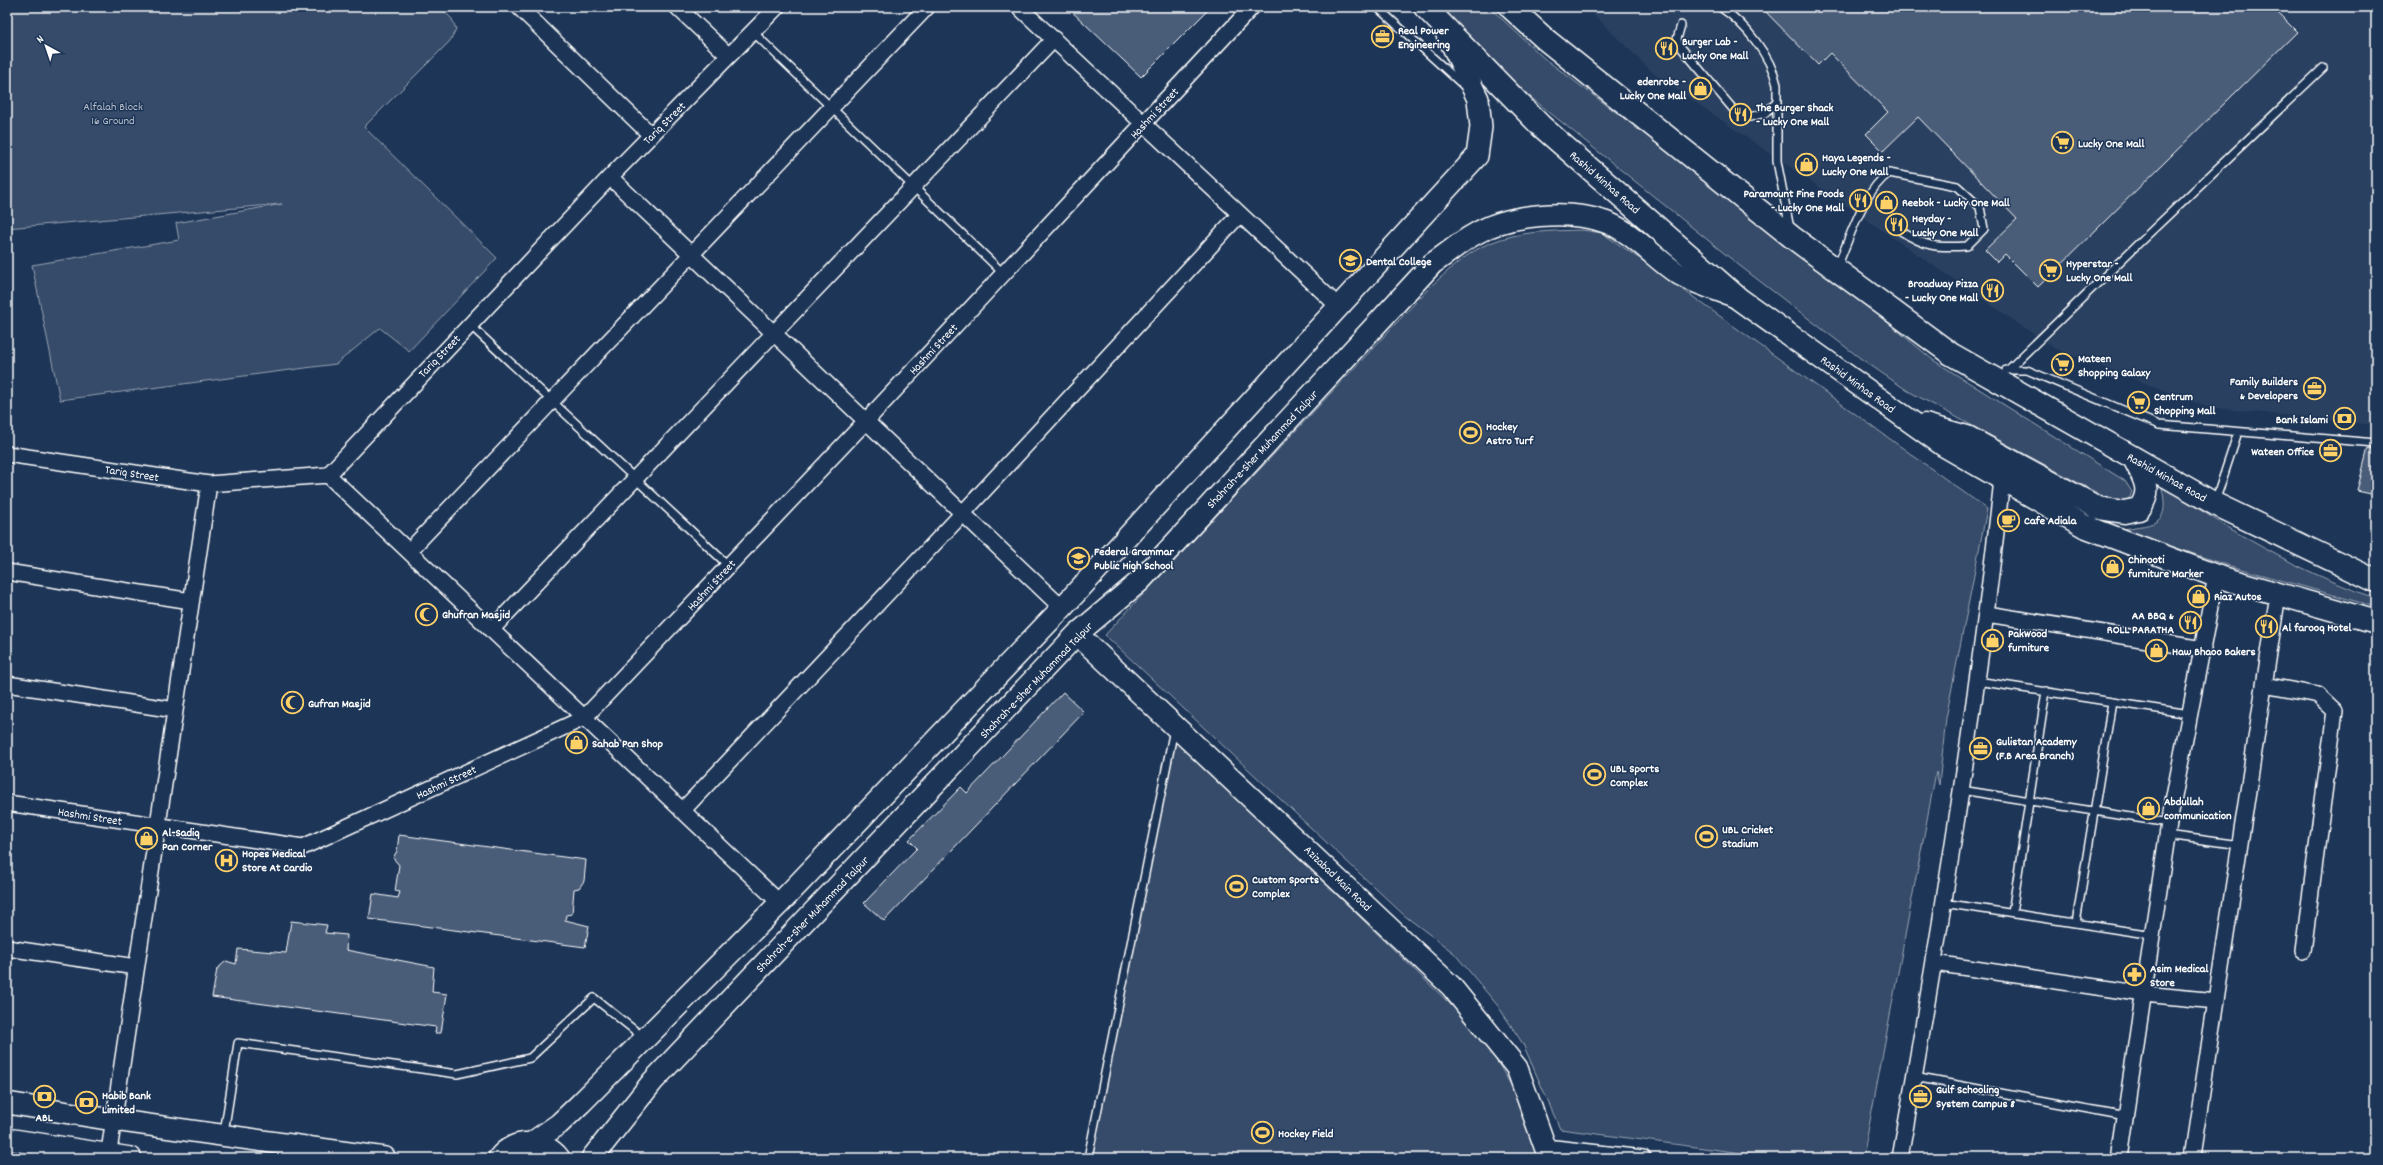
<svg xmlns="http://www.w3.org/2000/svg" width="2383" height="1165" font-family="Dekko,sans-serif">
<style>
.built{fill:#2a4161}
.green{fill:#364b69;stroke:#9aa5b4}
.building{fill:#4a5d79;stroke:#fff}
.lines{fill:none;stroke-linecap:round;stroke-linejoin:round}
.lane-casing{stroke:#fff;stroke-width:10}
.street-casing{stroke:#fff;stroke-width:18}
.secondary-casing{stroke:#fff;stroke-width:24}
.primary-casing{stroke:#fff;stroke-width:25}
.lane{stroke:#1d3557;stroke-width:7}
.street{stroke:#1d3557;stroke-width:15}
.secondary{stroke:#1d3557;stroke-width:21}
.primary{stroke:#1d3557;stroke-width:22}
.labels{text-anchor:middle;stroke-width:3;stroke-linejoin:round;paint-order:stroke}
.poi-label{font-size:12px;font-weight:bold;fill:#fff;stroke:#1d3557;text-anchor:start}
.park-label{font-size:12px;fill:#b9c0ca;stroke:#1d3557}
.street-label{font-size:12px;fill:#fff;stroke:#1d3557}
</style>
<rect width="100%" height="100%" fill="#1d3557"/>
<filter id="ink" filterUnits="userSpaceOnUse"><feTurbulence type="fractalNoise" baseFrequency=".025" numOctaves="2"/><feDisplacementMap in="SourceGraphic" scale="8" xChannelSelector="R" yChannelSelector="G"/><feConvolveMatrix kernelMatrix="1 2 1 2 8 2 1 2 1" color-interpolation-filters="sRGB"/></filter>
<g filter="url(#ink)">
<path class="built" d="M1586,7H2376V425L2207,407L2054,348L1654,74Z"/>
<path class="green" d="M7,7H440L452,19L456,29L450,41L364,127L497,258L409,351L380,328L336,364L60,400L32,265L179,240L176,223L282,204L7,228Z
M1440,7H1489L1545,59L1809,257L1933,360L2125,481L2132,492L2129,499L2114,502L1908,391L1860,358L1740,266L1528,95Z
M1582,230L1602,233L1649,265L1987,509L1946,718L1939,785L1936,772L1863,1158H1779L1560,1129L1523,1044L1498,1006L1454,953L1405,916L1105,635L1430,287C1448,271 1467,252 1490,243C1519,231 1551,231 1582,230Z
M2161,484C2229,530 2298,572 2376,598V607L2220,563L2122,529C2157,524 2171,525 2161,484Z
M1175,738L1480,1033L1532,1120L1536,1158H1088Z"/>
<path class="building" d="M1067,7H1211L1141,77Z
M1761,7H2272L2297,32L2038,287L2005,254L1997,262L1985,250L2017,219L1918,117L1883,151L1866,134L1888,112L1830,53L1818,65Z
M2368,448L2376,449V495L2357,491Z
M1063,692L1084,712L884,921L864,903L917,848L909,840L961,787L967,793Z
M399,835L586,860L584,881L579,888L574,889L572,914L566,915L565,920L589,926L585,947L369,919L373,894L398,898L400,892L395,891L399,865L393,858L397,851Z
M291,921L327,925L325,933L347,935L346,950L434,967L432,992L447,994L441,1033H435L436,1027L212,997L217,969L226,961L236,964L238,949L286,953Z"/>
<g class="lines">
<defs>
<path id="lane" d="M1377,7L1464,86
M1720,7C1745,23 1771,56 1777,85V161L1790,229
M1681,25L1677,39L1679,45L1733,109L1750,117L1765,113L1776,103
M753,32L1004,274
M1837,267C1850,238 1863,191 1889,173L1957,186L1980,207L1984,229L1967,246C1935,248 1926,247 1899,230
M469,324L729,566
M2006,370H2027L2159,425L2376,443
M2008,370L2141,241L2323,68
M2215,502L2238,432
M1977,681L2190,714
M1961,790L2169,823
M2167,835L2240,845
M1943,903L2153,935
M2012,913L2046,691
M2076,923L2112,702
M1914,1077L2126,1116
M224,1133L238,1043L457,1074L530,1058L594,998L643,1037
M1088,1158L1174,729"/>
<path id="street" d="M519,7L651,135
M677,7L729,56
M1019,7L1338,306
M610,177L1062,608
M7,454L209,484L328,475L610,177L777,7
M328,475L780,903
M409,551L927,7
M7,572L191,601
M1987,614L2203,649
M491,630L1054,39
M7,684L175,710
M2264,685L2318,695L2335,711L2303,951
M7,803L303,847L584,718L867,420L1252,7
M682,811L963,513L1240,214
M7,948L136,967
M1934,963L2144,994L2216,1001
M1546,1147L1643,1158
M108,1158L209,484
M1900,1158C1940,933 1977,707 2002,480
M2119,1158L2169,823L2216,576
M2192,1158L2278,594"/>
<path id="secondary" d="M1077,634L1451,986L1517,1068L1549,1158
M7,1103L113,1120L385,1158
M7,1139L131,1158
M533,1142L559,1124L581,1103L780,903L1062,608L1477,156L1481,127L1478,99L1445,30
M499,1158C513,1138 545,1139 559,1158
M592,1158L653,1081L1077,634L1140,581L1433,263C1447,254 1460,242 1475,234C1508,214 1570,209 1605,222C1631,230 1655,259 1677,273C1693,283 1715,289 1733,296"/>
<path id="primary" d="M1425,7L1541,126L1739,299L1945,446L2084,526L2216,576L2376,622
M1510,7L1545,39L1792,237L1951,354L2215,504L2376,581
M1925,425L1967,437L2098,508L2124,512L2139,509C2154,489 2143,478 2134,458"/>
</defs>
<use href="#lane" class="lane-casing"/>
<use href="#street" class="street-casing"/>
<use href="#secondary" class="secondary-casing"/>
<use href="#primary" class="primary-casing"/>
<use href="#lane" class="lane"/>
<use href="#street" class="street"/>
<use href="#secondary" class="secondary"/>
<use href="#primary" class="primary"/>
</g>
</g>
<defs>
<symbol id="office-ring" viewBox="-11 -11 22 22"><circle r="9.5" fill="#1d3557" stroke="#ffd166" stroke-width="1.5"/><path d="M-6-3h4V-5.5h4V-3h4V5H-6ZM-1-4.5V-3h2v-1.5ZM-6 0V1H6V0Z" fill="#ffd166"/></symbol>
<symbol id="restaurant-ring" viewBox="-11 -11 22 22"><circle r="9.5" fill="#1d3557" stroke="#ffd166" stroke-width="1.5"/><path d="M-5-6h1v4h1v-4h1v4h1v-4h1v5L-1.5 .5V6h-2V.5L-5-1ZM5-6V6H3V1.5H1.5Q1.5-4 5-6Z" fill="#ffd166"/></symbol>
<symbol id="shop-ring" viewBox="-11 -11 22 22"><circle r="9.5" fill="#1d3557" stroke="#ffd166" stroke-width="1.5"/><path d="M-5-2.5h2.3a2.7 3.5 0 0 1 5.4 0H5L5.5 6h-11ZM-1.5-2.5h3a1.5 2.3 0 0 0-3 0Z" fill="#ffd166"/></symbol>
<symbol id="supermarket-ring" viewBox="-11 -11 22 22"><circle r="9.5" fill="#1d3557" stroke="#ffd166" stroke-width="1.5"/><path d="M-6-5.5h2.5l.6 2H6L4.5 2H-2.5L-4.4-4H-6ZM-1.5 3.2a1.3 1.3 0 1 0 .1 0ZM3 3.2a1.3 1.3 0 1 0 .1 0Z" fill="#ffd166"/></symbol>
<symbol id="university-ring" viewBox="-11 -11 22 22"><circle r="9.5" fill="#1d3557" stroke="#ffd166" stroke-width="1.5"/><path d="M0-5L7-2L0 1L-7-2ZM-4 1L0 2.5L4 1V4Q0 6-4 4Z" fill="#ffd166"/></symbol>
<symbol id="bank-ring" viewBox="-11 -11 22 22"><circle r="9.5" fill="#1d3557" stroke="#ffd166" stroke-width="1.5"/><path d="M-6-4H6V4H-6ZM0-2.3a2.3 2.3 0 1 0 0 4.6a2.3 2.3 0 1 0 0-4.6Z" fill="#ffd166"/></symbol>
<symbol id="stadium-ring" viewBox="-11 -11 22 22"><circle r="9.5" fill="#1d3557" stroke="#ffd166" stroke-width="1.5"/><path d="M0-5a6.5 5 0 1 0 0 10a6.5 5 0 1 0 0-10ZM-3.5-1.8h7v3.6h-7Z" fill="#ffd166"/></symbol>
<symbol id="cafe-ring" viewBox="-11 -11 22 22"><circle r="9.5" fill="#1d3557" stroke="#ffd166" stroke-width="1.5"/><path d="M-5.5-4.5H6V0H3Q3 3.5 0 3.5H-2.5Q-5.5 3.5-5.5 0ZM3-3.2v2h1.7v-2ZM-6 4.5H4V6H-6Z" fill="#ffd166"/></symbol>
<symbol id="school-ring" viewBox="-11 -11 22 22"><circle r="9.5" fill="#1d3557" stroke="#ffd166" stroke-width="1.5"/><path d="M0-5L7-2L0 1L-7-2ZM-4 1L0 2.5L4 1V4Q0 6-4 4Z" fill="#ffd166"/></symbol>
<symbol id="mosque-ring" viewBox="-11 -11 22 22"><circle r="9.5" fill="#1d3557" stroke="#ffd166" stroke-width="1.5"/><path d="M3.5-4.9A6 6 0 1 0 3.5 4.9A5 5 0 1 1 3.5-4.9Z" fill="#ffd166"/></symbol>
<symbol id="hospital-ring" viewBox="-11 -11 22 22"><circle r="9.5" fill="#1d3557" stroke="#ffd166" stroke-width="1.5"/><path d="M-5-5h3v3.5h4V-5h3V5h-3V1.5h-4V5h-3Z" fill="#ffd166"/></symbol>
<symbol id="pharmacy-ring" viewBox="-11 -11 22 22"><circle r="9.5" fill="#1d3557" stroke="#ffd166" stroke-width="1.5"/><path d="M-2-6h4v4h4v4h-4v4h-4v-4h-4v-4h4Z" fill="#ffd166"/></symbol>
</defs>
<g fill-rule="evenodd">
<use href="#office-ring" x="1370" y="24" width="25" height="25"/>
<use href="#restaurant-ring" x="1654" y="36" width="25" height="25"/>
<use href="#shop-ring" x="1688" y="76" width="25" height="25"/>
<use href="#restaurant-ring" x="1728" y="102" width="25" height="25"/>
<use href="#supermarket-ring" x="2050" y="130" width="25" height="25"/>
<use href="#shop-ring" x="1794" y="152" width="25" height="25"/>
<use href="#restaurant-ring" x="1848" y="188" width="25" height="25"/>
<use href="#shop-ring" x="1874" y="190" width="25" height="25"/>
<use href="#restaurant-ring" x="1884" y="212" width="25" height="25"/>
<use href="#university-ring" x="1338" y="248" width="25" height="25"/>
<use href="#supermarket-ring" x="2038" y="258" width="25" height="25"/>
<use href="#restaurant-ring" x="1980" y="278" width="25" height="25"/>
<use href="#supermarket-ring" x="2050" y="352" width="25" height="25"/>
<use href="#office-ring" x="2302" y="376" width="25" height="25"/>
<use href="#supermarket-ring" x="2126" y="390" width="25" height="25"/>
<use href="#bank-ring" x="2332" y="406" width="25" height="25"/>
<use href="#stadium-ring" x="1458" y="420" width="25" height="25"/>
<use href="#office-ring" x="2318" y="438" width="25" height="25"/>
<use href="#cafe-ring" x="1996" y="508" width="25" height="25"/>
<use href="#school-ring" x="1066" y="546" width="25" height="25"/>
<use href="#shop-ring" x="2100" y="554" width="25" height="25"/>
<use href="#shop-ring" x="2186" y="584" width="25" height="25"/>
<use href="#mosque-ring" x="414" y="602" width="25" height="25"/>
<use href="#restaurant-ring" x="2178" y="610" width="25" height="25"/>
<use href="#restaurant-ring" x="2254" y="614" width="25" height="25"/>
<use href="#shop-ring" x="1980" y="628" width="25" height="25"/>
<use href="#shop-ring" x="2144" y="638" width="25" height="25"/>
<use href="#mosque-ring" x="280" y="690" width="25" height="25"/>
<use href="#shop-ring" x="564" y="730" width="25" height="25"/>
<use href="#office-ring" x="1968" y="736" width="25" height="25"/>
<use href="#stadium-ring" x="1582" y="762" width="25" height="25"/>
<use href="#shop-ring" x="2136" y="796" width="25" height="25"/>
<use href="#stadium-ring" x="1694" y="824" width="25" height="25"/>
<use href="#shop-ring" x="134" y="826" width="25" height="25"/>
<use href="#hospital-ring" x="214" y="848" width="25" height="25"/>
<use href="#stadium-ring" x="1224" y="874" width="25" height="25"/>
<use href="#pharmacy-ring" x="2122" y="962" width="25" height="25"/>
<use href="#bank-ring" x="32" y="1084" width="25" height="25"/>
<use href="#office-ring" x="1908" y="1084" width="25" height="25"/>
<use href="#bank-ring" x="74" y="1090" width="25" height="25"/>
<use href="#stadium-ring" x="1250" y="1120" width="25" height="25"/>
</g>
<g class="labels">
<g class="poi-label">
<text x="1398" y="34">Real Power<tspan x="1398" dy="14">Engineering</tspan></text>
<text x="1682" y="45">Burger Lab -<tspan x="1682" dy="14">Lucky One Mall</tspan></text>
<text x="1686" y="85" text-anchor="end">edenrobe -<tspan x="1686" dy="14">Lucky One Mall</tspan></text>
<text x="1756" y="111">The Burger Shack<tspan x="1756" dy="14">- Lucky One Mall</tspan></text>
<text x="2078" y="147">Lucky One Mall</text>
<text x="1822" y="161">Haya Legends -<tspan x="1822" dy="14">Lucky One Mall</tspan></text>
<text x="1844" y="197" text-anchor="end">Paramount Fine Foods<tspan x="1844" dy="14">- Lucky One Mall</tspan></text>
<text x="1902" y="206">Reebok - Lucky One Mall</text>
<text x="1912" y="222">Heyday -<tspan x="1912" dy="14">Lucky One Mall</tspan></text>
<text x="1366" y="265">Dental College</text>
<text x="2066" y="267">Hyperstar -<tspan x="2066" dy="14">Lucky One Mall</tspan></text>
<text x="1978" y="287" text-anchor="end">Broadway Pizza<tspan x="1978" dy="14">- Lucky One Mall</tspan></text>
<text x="2078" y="362">Mateen<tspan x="2078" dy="14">Shopping Galaxy</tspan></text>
<text x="2298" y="385" text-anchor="end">Family Builders<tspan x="2298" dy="14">&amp; Developers</tspan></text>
<text x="2154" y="400">Centrum<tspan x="2154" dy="14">Shopping Mall</tspan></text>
<text x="2328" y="423" text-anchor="end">Bank Islami</text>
<text x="1486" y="430">Hockey<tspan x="1486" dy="14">Astro Turf</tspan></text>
<text x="2314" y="455" text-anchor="end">Wateen Office</text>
<text x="2024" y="524">Cafe Adiala</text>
<text x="1094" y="555">Federal Grammar<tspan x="1094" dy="14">Public High School</tspan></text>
<text x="2128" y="563">Chinooti<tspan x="2128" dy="14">furniture Marker</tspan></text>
<text x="2214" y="600">Riaz Autos</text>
<text x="442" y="618">Ghufran Masjid</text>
<text x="2174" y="619" text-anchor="end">AA BBQ &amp;<tspan x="2174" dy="14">ROLL PARATHA</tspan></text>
<text x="2282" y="631">Al farooq Hotel</text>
<text x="2008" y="637">PakWood<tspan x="2008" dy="14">furniture</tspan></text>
<text x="2172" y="655">Haw Bhaoo Bakers</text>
<text x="308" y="707">Gufran Masjid</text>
<text x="1996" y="745">Gulistan Academy<tspan x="1996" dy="14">(F.B Area Branch)</tspan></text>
<text x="592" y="747">Sahab Pan Shop</text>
<text x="1610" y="772">UBL Sports<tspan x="1610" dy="14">Complex</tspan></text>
<text x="2164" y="805">Abdullah<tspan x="2164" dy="14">communication</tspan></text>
<text x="1722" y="833">UBL Cricket<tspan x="1722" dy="14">Stadium</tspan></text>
<text x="162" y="836">Al-Sadiq<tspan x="162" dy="14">Pan Corner</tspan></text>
<text x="242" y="857">Hopes Medical<tspan x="242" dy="14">Store At Cardio</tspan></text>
<text x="1252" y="883">Custom Sports<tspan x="1252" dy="14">Complex</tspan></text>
<text x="2150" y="972">Asim Medical<tspan x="2150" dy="14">Store</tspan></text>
<text x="1936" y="1093">Gulf Schooling<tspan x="1936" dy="14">System Campus 8</tspan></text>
<text x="102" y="1099">Habib Bank<tspan x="102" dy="14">Limited</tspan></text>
<text x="44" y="1121" text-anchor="middle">ABL</text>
<text x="1278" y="1137">Hockey Field</text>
</g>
<g class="park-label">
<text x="113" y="110">Alfalah Block<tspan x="113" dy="14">16 Ground</tspan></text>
</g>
<g class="street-label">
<text transform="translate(1154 113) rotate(-47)" y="4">Hashmi Street</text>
<text transform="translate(664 123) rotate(-45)" y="4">Tariq Street</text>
<text transform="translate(1605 182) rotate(41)" y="4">Rashid Minhas Road</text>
<text transform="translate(933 349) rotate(-47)" y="4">Hashmi Street</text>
<text transform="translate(439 356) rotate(-46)" y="4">Tariq Street</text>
<text transform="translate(1858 384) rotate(36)" y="4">Rashid Minhas Road</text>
<text transform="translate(1262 449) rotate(-47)" y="4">Shahrah-e-Sher Muhammad Talpur</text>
<text transform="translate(132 473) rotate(9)" y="4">Tariq Street</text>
<text transform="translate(2167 477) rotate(29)" y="4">Rashid Minhas Road</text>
<text transform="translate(711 585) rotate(-47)" y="4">Hashmi Street</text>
<text transform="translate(1036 680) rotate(-46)" y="4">Shahrah-e-Sher Muhammad Talpur</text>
<text transform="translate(446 782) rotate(-25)" y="4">Hashmi Street</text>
<text transform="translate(90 816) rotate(9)" y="4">Hashmi Street</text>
<text transform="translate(1338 878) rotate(44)" y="4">Azizabad Main Road</text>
<text transform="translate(812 914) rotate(-46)" y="4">Shahrah-e-Sher Muhammad Talpur</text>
</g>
</g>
<rect width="2383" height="1165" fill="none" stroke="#1d3557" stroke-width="24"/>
<rect x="12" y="12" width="2359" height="1141" fill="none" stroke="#fff" stroke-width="1.5" filter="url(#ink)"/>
<g transform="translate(46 46) rotate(320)" stroke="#1d3557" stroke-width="3" paint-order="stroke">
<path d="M0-3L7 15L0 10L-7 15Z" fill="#ffffff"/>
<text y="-6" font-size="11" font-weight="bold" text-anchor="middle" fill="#ffffff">N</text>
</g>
</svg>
